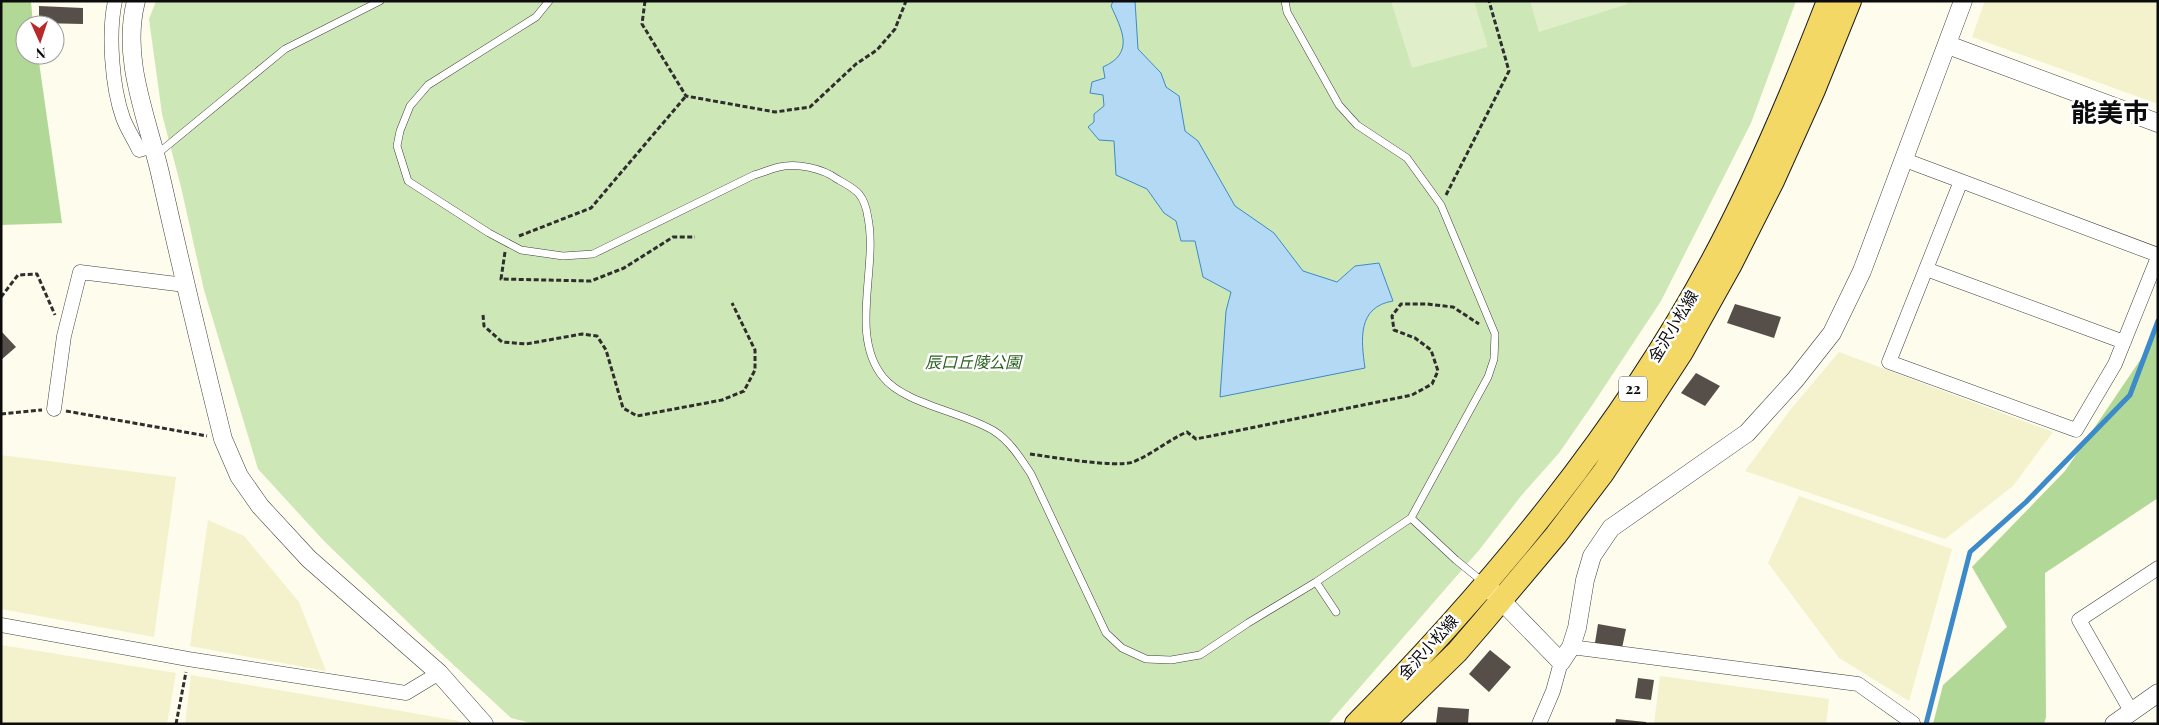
<svg xmlns="http://www.w3.org/2000/svg" width="2159" height="725" font-family="'Playfair Display','Noto Sans JP',serif">
<style>
.farmland{fill:#f3f2cd}
.green{fill:#cee7b7}
.forest{fill:#b1d897}
.pitch{fill:#e0efc9}
.water{fill:#b3d9f4;stroke:#3c8ac9}
.lines{fill:none;stroke-linecap:round;stroke-linejoin:round}
.stream{stroke:#3c8ac9;stroke-width:5}
.building{fill:#554e49}
.service-casing{stroke:#3f3f3f;stroke-width:8}
.minor-casing{stroke:#3f3f3f;stroke-width:15}
.tertiary-casing{stroke:#3f3f3f;stroke-width:19}
.primary-casing{stroke:#1d1d1d;stroke-width:24}
.path{stroke:#2e2e2e;stroke-width:3;stroke-dasharray:5 2.5;stroke-linecap:butt}
.service{stroke:#fff;stroke-width:7}
.minor{stroke:#fff;stroke-width:14}
.tertiary{stroke:#fff;stroke-width:18}
.primary{stroke:#f4d866;stroke-width:22}
.labels{text-anchor:middle;stroke-width:5;stroke-linejoin:round;paint-order:stroke}
.shield{fill:#fff;stroke:#555;stroke-width:1}
.shield-label{font-size:15px;font-weight:bold;fill:#0c0c0c}
.street-label{font-size:16px;fill:#0c0c0c;stroke:#fff}
.park-label{font-size:16px;font-style:italic;fill:#2a621f;stroke:#fff}
.town-label{font-size:26px;font-weight:bold;fill:#0c0c0c;stroke:#fff}
</style>
<rect width="100%" height="100%" fill="#fefcec"/>
<path class="farmland" d="M1985,1H2158V104L1972,37Z
M1839,352L2053,432L2013,486L1945,539L1745,471L1791,409Z
M1,455L176,477L154,637L1,609Z
M1799,496L1952,549L1909,701L1839,658L1768,563Z
M208,520L244,536L299,602L326,671L190,646Z
M1,645L176,673L167,724H1Z
M191,675L459,721L460,724H185Z
M1660,676L1829,699L1826,724H1654Z"/>
<path class="green" d="M156,1H1796L1751,123L1661,301L1595,401L1559,453L1521,496L1480,549L1328,724H535L511,718L418,632L324,541L258,469L204,290L181,187L162,114L149,19Z"/>
<path class="forest" d="M1,1H31L33,25H25V55H38L62,223L1,225Z
M2158,322V498L2045,573L2046,717L2044,724H1933L1943,685L2007,627L1972,567L2065,471L2145,353Z"/>
<path class="pitch" d="M1391,1H1474L1488,47L1412,68Z
M1530,1H1627L1628,4L1539,32Z"/>
<path class="water" d="M1113,1H1135L1138,49L1161,73L1166,87L1179,96L1185,131L1198,141L1235,206L1274,233L1303,271L1337,282L1355,266L1379,263L1393,301C1357,307 1361,340 1365,368L1220,397L1226,311L1231,292L1203,277L1195,241H1181L1176,221L1164,213L1147,189L1116,175L1114,141L1099,140L1088,127L1094,122V114L1104,106L1103,95L1090,93L1092,82L1105,78L1103,67C1135,53 1122,30 1111,6Z"/>
<g class="lines">
<path class="stream" d="M1926,724L1970,552L2026,502L2130,395L2158,321"/>
</g>
<path class="building" d="M39,6L83,8V24L39,23Z
M1735,304L1781,317L1774,338L1727,323Z
M1,331L16,347L1,360Z
M1696,373L1720,386L1705,406L1681,393Z
M1598,624L1626,629L1621,653L1594,649Z
M1490,650L1511,667L1489,692L1469,674Z
M1638,678L1654,680L1651,700L1635,698Z
M1438,707L1469,709L1468,724H1436Z
M1616,719L1646,722V724H1615Z"/>
<g class="lines">
<defs>
<path id="service" d="M549,1L536,17L428,85L410,106L400,131L397,146L408,181L489,233L521,250L563,256L593,254L754,175C762,173 770,169 779,167C797,163 822,168 837,179C844,183 854,188 859,194C864,200 867,211 868,218C878,268 849,335 883,377C904,404 964,412 994,431C1010,441 1021,459 1031,474L1106,633L1122,648L1146,659L1171,660L1200,655L1248,623L1316,582L1411,518L1488,377L1494,359L1495,334L1441,205L1407,158L1357,125L1339,105L1287,12L1285,1
M156,155L285,49L380,1
M1411,518L1456,560L1483,582
M1316,582L1336,612"/>
<path id="minor" d="M115,1C108,34 112,87 123,118C127,129 134,139 139,150L153,146
M1905,160L1961,181
M2158,255L1961,181L1889,362L2076,430L2115,364L2158,257
M1926,269L2124,342
M54,409L64,336L80,272L185,285
M1,625L188,659L406,693L439,673
M1571,647L1858,684L1913,723
M2131,711L2079,620L2158,568
M1539,724L1553,691L1561,662"/>
<path id="tertiary" d="M136,1C121,59 147,117 160,173C180,262 201,350 223,439L239,476L260,506L309,559L439,673L484,724
M1948,45L2158,123
M1493,592L1561,662L1571,647L1577,628L1585,580L1592,556L1611,528L1747,433L1795,380L1832,333L1862,271L1963,1
M2114,724L2158,693"/>
<path id="primary" d="M1356,724C1490,589 1622,429 1712,261C1757,177 1794,89 1828,1
M1383,724L1457,652L1482,623L1556,535L1603,473L1682,352L1730,266L1773,181L1814,90L1850,1"/>
</defs>
<use href="#service" class="service-casing"/>
<use href="#minor" class="minor-casing"/>
<use href="#tertiary" class="tertiary-casing"/>
<use href="#primary" class="primary-casing"/>
<path class="path" d="M645,1L642,24L686,96L775,112L810,107L856,64L877,50L895,29L906,1
M1446,195L1509,71L1489,1
M519,236L591,208L686,96
M505,252L501,279L591,281L624,268L673,237H695
M1,297L18,275L37,274L55,315
M483,315L484,326L502,342L526,344L582,334L597,336L606,350L623,408L637,416L722,400L744,391L755,370V350L732,303
M66,411L207,436
M1,414L42,410
M1030,454C1052,457 1115,468 1133,462C1153,454 1168,440 1187,432L1196,439L1412,395L1432,384L1438,371L1431,350L1415,338L1394,330L1392,316L1401,304H1427L1453,307L1479,324
M176,724L186,672"/>
<use href="#service" class="service"/>
<use href="#minor" class="minor"/>
<use href="#tertiary" class="tertiary"/>
<use href="#primary" class="primary"/>
</g>
<g class="labels">
<rect class="shield" x="1619" y="376.5" width="28" height="25" rx="4"/>
<g class="shield-label">
<text x="1633" y="394">22</text>
</g>
<g class="street-label">
<text transform="translate(1673 326) rotate(-59)" y="6">金沢小松線</text>
<text transform="translate(1428 647) rotate(-48)" y="6">金沢小松線</text>
</g>
<g class="park-label">
<text x="973" y="368">辰口丘陵公園</text>
</g>
<g class="town-label">
<text x="2110" y="122">能美市</text>
</g>
</g>
<rect width="2159" height="725" fill="none" stroke="#0c0c0c" stroke-width="5"/>
<g transform="translate(40 40) rotate(177)"><circle r="24" fill="#ffffff" stroke="#9e9e9e"/>
<path d="M0-4L9 19L0 12L-9 19Z" fill="#b82929"/>
<text y="-8" font-size="14" font-weight="bold" text-anchor="middle" fill="#0c0c0c">N</text>
</g>
</svg>
